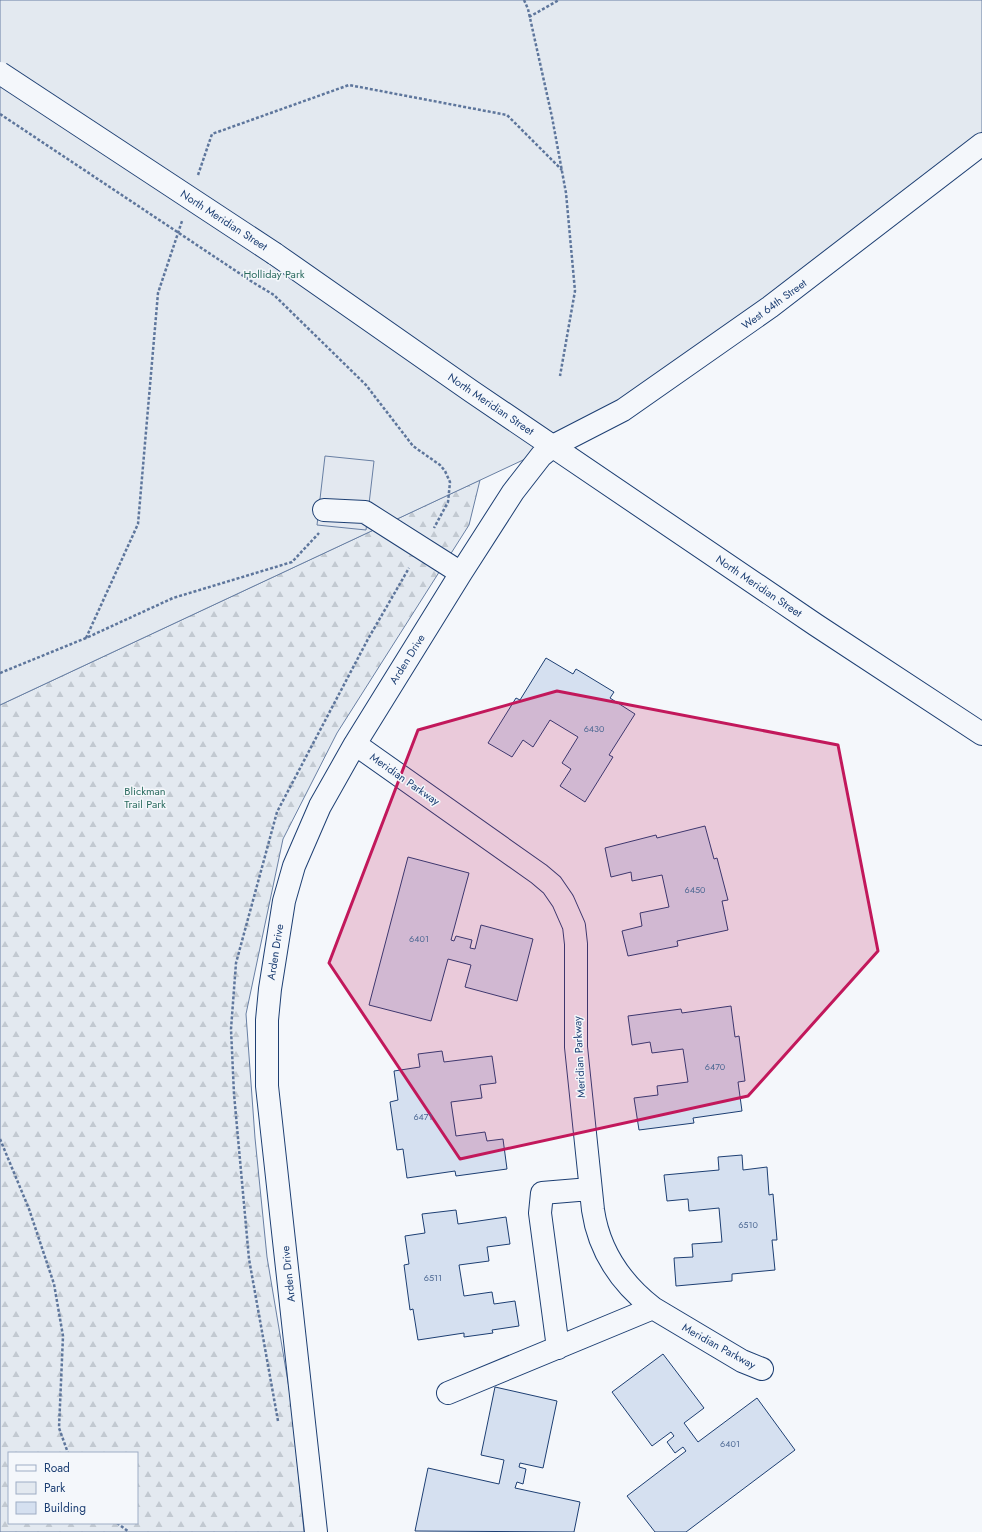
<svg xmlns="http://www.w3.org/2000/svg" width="982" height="1532" font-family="Jost,sans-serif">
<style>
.forest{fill:url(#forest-firs);stroke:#687fa3;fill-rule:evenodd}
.park{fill:#e3e9f0;stroke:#687fa3}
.parking{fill:#e3e8f0;stroke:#687fa3}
.building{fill:#d5e0f0;stroke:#1d3f73}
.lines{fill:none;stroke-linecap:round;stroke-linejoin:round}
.minor-casing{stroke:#1d3f73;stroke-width:24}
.major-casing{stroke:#1d3f73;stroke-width:24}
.path{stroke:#5e769c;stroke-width:2.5;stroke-dasharray:3 2;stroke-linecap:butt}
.minor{stroke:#f4f7fb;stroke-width:22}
.major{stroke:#f4f7fb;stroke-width:22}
.major-bridge-casing{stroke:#1d3f73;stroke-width:24;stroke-linecap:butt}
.path-bridge{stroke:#5e769c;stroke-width:2.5;stroke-dasharray:3 2;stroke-linecap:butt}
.major-bridge{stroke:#f4f7fb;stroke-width:22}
.marked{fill:#c2185b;fill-opacity:0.2;stroke:#c2185b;stroke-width:3;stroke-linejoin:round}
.labels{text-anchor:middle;stroke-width:3;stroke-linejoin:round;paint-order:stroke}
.number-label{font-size:9px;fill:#4b6792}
.street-label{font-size:11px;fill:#1d3f73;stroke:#f4f7fb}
.park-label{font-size:11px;fill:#2c6c60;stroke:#f4f7fb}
</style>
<defs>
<pattern id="forest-firs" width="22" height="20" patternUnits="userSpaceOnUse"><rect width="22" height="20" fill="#e3e9f0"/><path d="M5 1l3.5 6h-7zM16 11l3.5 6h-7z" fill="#c2c9d1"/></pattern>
</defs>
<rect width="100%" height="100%" fill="#f4f7fb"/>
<path class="forest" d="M480,480L469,525L337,733L283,839L246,1014L255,1138L267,1257L292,1406L304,1532H0V705ZM9,1453H137V1523H9Z"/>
<path class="park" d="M0,0H982V137L770,307L553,446L0,705Z"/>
<path class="parking" d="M325,456L374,461L366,530L317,525Z"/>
<path class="building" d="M546,658L573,674L576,669L614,692L610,698L635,714L609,755L613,757L585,802L560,786L571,769L562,763L578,737L550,720L533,747L523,740L512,757L488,743L516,698L520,700Z
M705,826L714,859L717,858L728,900L722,901L728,930L677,941L678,946L628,956L622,931L642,926L640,913L669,907L662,875L632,881L631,872L611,877L605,848L656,835L657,838Z
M408,857L469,873L451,940L454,941L456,936L472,940L470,948L475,949L481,925L533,939L517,1001L465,987L471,965L448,959L431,1021L369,1005Z
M731,1006L735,1037L739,1036L745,1081L738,1082L742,1111L693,1118L694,1123L639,1130L634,1098L658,1095L657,1086L688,1082L683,1049L652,1053L650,1042L632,1045L628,1016L681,1009L682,1013Z
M442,1051L444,1062L492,1056L496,1083L480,1085L482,1098L451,1102L456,1136L485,1132L487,1141L503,1139L507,1169L456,1176L455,1171L407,1178L403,1149L397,1150L390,1102L398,1100L394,1071L420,1067L418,1054Z
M742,1155L743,1170L767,1167L769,1195L773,1194L777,1240H772L775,1270L732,1274V1281L676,1286L674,1258L693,1257L692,1244L722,1242L719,1208L689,1211L688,1199L667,1201L664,1175L719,1170L718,1157Z
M456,1210L458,1224L506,1217L510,1244L487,1247L489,1261L459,1265L464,1296L492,1292L494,1304L515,1301L519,1326L492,1330L493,1333L464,1337V1333L418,1340L413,1309L410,1310L404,1265L409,1264L405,1236L425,1233L422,1214Z
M663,1354L704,1408L684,1423L698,1442L757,1398L795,1450L686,1532H655L627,1496L686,1451L683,1447L675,1453L667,1442L674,1436L671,1432L652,1446L612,1392Z
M495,1387L557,1401L543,1468L520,1463L519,1467L526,1469L523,1484L517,1482L515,1488L580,1502L574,1532L415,1531L428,1468L499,1484L504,1460L481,1455Z"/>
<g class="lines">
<defs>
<path id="minor" d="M324,510L365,512L461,573
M355,744L539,874L552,885L563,901L574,926L576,944V1047L593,1210C599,1251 621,1283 653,1308L742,1361L762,1369
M558,1348L540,1213L542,1193L590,1189
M448,1393L653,1308
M316,1532L267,1086V1020L270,989L284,901L294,866L320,806L355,744L461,573L513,492L541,456L553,446L623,410L770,307L982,144"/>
<path id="major" d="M275,254L471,391L816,625L982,734"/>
</defs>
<use href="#minor" class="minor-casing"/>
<use href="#major" class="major-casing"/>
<path class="path" d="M524,0L528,9L552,117L566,193L575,291L560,376
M529,17L559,0
M198,175L212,134L349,85L507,115L562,170
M254,283L274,295L366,385L413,446L440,465L445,471L450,482L448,502L434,528
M86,638L138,524L158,293L182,221
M0,673L86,638L173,598L292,562L319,533
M0,1139L29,1209L54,1284L63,1336L59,1428L68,1453
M278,1421L249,1259L234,1094L231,1029L236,963L277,812L368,639L409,568
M117,1523L129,1532"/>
<use href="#minor" class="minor"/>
<use href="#major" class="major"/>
<defs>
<path id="major-bridge" d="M0,73L275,254"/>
</defs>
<use href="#major-bridge" class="major-bridge-casing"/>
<path class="path-bridge" d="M0,114L254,283"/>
<use href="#major-bridge" class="major-bridge"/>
</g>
<path class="marked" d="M557,691L838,745L878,951L748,1096L460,1159L329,963L418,730Z"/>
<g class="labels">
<g class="number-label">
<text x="594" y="732">6430</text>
<text x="695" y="893">6450</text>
<text x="419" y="942">6401</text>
<text x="715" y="1070">6470</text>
<text x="423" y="1120">6471</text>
<text x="748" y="1228">6510</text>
<text x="433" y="1281">6511</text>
<text x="730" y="1447">6401</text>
</g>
<g class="street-label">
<text transform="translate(224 220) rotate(33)" y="4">North Meridian Street</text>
<text transform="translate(774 304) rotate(-36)" y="4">West 64th Street</text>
<text transform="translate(491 404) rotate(34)" y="4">North Meridian Street</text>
<text transform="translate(759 586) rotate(34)" y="4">North Meridian Street</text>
<text transform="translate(407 659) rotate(-58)" y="4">Arden Drive</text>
<text transform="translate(405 779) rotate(35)" y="4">Meridian Parkway</text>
<text transform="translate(275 952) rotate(-81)" y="4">Arden Drive</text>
<text transform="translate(579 1057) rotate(-93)" y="4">Meridian Parkway</text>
<text transform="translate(288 1274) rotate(-96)" y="4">Arden Drive</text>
<text transform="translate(719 1346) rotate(29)" y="4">Meridian Parkway</text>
</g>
<g class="park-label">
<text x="274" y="278">Holliday Park</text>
<text x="145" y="795">Blickman<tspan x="145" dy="13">Trail Park</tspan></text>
</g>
</g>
<rect x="8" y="1452" width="130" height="72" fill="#f4f7fb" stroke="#9eadc5"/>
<rect x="16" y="1465" width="20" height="6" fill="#f4f7fb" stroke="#9eadc5"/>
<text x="44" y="1472" font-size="12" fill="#1d3f73">Road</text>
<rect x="16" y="1482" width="20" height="12" fill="#e3e9f0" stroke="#9eadc5"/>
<text x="44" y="1492" font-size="12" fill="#1d3f73">Park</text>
<rect x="16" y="1502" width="20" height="12" fill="#d5e0f0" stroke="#9eadc5"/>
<text x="44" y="1512" font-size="12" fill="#1d3f73">Building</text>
</svg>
